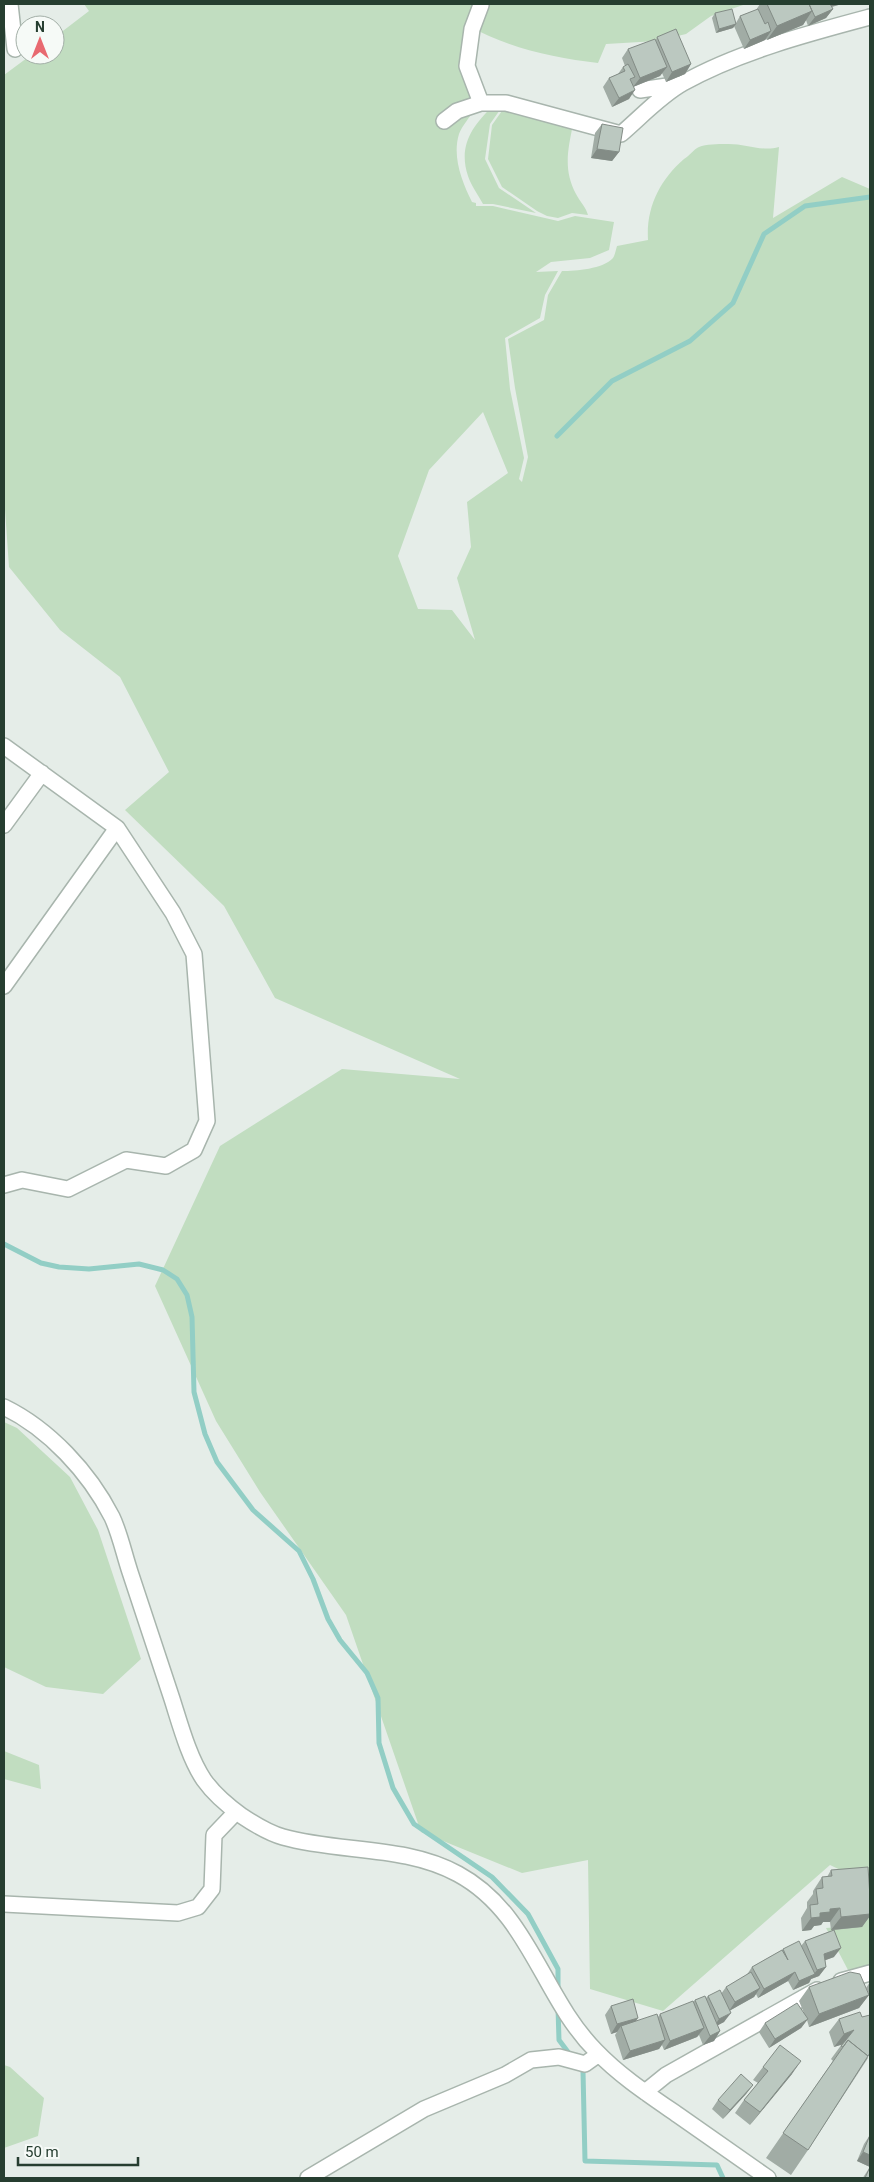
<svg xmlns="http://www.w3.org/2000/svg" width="874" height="2182" font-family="Roboto,sans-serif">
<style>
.green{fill:#c1ddc0;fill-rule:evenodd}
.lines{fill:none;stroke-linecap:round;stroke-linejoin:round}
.stream{stroke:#92cec5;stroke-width:5}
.minor-casing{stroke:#a8b5ad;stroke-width:18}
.minor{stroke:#fff;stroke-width:15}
.wall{fill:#a1aca5}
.shaded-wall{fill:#838c86}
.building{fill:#bbc8c0;stroke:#838c86}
</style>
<rect width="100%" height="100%" fill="#e5ede8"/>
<path class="green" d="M84,4H746L711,16L686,34L657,41L606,44L598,63C554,58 508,48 469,26L476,100L456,118L474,110C470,117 462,126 459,134C452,157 462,182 472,202L476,203V206H493L558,221L575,216L614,222L609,250L590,258L551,262L536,272L558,271L545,295L540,318L505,338L510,389L524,458L519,479L522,482L528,457L515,388L508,339L544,320L548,295L562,271C576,271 603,269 613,258C615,255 616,249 617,246L648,240C646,207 660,180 684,159C689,156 694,149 699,147C706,144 718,144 726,144C744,143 761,152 779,147L773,218L842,177L870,189V1884L830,1865L663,2011L590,1989L588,1860L522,1873L421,1832L346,1615L260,1492L216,1421L155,1286L220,1146L342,1069L460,1079L275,998L224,906L125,810L169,772L120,677L60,630L9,567L4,495V75L31,55H55V37L89,11ZM483,412L508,473L467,502L471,547L457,578L475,640L452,610L418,609L398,556L429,470Z
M493,106L502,107L490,124L485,159L499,188L536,213L493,204H483C478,195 471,185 468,176C458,146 472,126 493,106Z
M504,108L573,124C568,150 563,169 576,194C580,202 586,207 588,215L572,213L558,218L547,216L537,211L502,187L488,159L492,125Z
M4,1422L17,1428L70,1477L98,1530L141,1659L103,1694L46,1687L4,1667Z
M4,1751L39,1765L41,1789L4,1779Z
M870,1916V1973L860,1968L848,1970L826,1928L855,1926Z
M4,2065L10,2067L44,2098L38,2136L4,2148Z"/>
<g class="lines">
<path class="stream" d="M557,436L612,381L690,341L733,303L764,234L805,206L870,197
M4,1244L41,1263L59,1267L89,1269L139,1264L163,1270L177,1279L187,1295L192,1317L194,1392L205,1434L217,1462L253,1510L299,1551L313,1579L328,1619L340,1640L367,1673L378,1698L379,1743L393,1788L414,1824L492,1877L528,1914L558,1969V1990
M558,2008L559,2040L571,2056
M579,2066L583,2071L585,2161L717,2165L723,2178"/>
<defs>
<path id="minor" d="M10,4L15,49
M481,5L472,29L467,66L481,103H506L621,134C641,117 660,96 683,83C738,52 810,33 870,17
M640,90L681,84
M444,121L457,111L481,103
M4,746L117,828L173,913L194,954L207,1121L194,1150L166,1166L126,1160L68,1189L22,1180L4,1185
M4,825L42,773
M4,986L117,828
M4,1407C49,1429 89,1472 112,1517C120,1534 124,1554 130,1572C144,1614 158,1657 172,1699C180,1724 189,1758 204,1780C214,1794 228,1806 242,1816C254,1824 268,1833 283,1837C340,1853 405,1845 458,1874C530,1913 542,1997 596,2051C620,2076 649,2095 678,2115C708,2136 738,2157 768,2178
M4,1904L178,1913L198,1907L212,1889L214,1835L236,1812
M841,1981L870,1973
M645,2092L666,2075L817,1990
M308,2178L424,2109L505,2075L531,2060L559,2057L585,2064L599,2054"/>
</defs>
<use href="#minor" class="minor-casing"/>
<use href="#minor" class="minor"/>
</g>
<path class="wall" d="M760,4H842L832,7L833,9L826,18L808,26L806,20L803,25L767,40L766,38L765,40L744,49L734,26L733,28L716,33L712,18L715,13L736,23L740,16L756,10Z
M657,37L691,64L685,74L666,82L662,73L660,76L633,87L629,99L612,107L603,87L609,78L618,74L623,67L625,66L622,58L628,49L656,40Z
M602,124L619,152L612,161L591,158L595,133Z
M831,1870L870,1897V1916L862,1927L834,1930V1957L825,1960L826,1967L819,1976L811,1979L809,1983L793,1990L788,1981L758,1998L756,1994L754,1997L729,2011L724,2022L717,2025L720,2031L714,2041L703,2045L699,2035L697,2037L664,2050L662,2045L659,2049L623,2060L615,2035L617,2032L611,2034L605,2015L611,2006L637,2021L658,2017L660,2014L693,2002L695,2000L706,1998L708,1996L721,1994L726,1987L746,1976L752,1967L782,1950L783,1949L801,1946L805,1941L834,1930H831L830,1922H823L821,1925L814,1926L811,1930L802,1931L801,1918L807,1908V1902L813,1894V1891L822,1877H827Z
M870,1982V1996L866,1988Z
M809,1987L869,1995L859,2008L809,2027L807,2020L801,2028L769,2048L759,2032L765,2023L804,2013L799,2001Z
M839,2019L868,2058L808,2150L791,2175L766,2158L833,2061L831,2059L842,2044L834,2047L829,2032Z
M763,2067L792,2074L750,2125L735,2113L744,2100L758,2083L753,2080Z
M753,2085L746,2094L723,2119L712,2109L718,2100Z
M870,2135V2167L857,2161L864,2144Z
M870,2167V2178H863L864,2176Z"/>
<path class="shaded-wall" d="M829,4H842L826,8Z
M833,9L826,18L808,26L815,17Z
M812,11L803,25L767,40L777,26Z
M736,24L733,28L716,33L719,29Z
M771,31L765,40L744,49L750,40Z
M691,64L685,74L666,82L672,72Z
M667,67L660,76L633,87L640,78Z
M635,90L629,99L612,107L619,98Z
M597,149L619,152L612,161L591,158Z
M840,1908L830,1922H823L821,1925L814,1926L811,1930L802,1931L811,1918L820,1913L830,1909Z
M870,1914V1916L862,1927L831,1930L841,1917Z
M841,1948L834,1957L818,1963L824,1954Z
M826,1967L819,1976L811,1979L809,1983L793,1990L799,1981L814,1974L817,1970Z
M795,1972L788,1981L758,1998L764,1989Z
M760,1988L754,1997L729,2011L735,2002Z
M869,1995L859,2008L809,2027L819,2014Z
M731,2013L724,2022L713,2028L719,2019Z
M638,2018L632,2027L621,2026L617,2032L611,2034L617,2024Z
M808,2019L801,2028L769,2048L775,2039Z
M704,2028L697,2037L664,2050L670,2041Z
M854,2030L844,2044L834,2047L844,2034Z
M720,2031L714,2041L703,2045L710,2036Z
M665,2040L659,2049L623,2060L630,2051Z
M801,2061L792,2074L750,2125L760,2112Z
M753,2085L746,2094L723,2119L730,2110Z
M863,2152L870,2155V2167L857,2161Z"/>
<path class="building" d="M767,4H809L812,11L777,26Z
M809,4H830L833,9L815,17Z
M732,9L736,24L719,29L715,13Z
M758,9L765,24L768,22L771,31L750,40L740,16Z
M676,29L691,64L672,72L657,37Z
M655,39L667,67L640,78L628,49Z
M628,64L635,77L630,79L635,90L619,98L609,78L625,71L623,67Z
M602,124L623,128L619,152L597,149Z
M868,1867L870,1897V1914L841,1917L840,1908L830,1909V1912L820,1913V1917L811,1918L810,1905L818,1904L816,1889L823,1888L822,1877L832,1876L831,1870Z
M834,1930L841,1948L824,1954L826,1967L817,1970L805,1941Z
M799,1941L815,1974L799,1981L795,1972L764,1989L752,1967L782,1950L788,1960L783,1949Z
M751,1972L760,1988L735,2002L726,1987Z
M850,1972L860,1974L869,1995L819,2014L809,1987Z
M720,1990L731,2013L719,2019L708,1996Z
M705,1996L720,2031L710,2036L695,2000Z
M633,1999L638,2018L617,2024L611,2006Z
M693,2001L704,2028L670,2041L660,2014Z
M797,2003L808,2019L775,2039L765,2023Z
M860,2012L862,2017L870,2015V2053L868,2056L848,2040L843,2047L841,2046L854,2030L844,2034L839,2019Z
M657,2014L665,2040L630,2051L621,2026Z
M848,2040L868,2056L808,2150L783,2133Z
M780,2045L801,2061L760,2112L744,2100L768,2071L763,2067Z
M741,2074L753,2085L730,2110L718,2100Z
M870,2135V2155L863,2152Z
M870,2167V2178H865Z"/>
<rect width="874" height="2182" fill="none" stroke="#263e30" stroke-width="10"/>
<g transform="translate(40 40)"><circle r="24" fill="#f6faf7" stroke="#a3afa7"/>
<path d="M0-4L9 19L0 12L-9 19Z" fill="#e86970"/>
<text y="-8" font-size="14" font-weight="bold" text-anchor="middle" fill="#263e30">N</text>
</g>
<path d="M18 2157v8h120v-8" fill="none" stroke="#263e30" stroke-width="2.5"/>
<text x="25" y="2157" font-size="15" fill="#263e30" stroke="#f6faf7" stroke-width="4" paint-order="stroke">50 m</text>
</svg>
